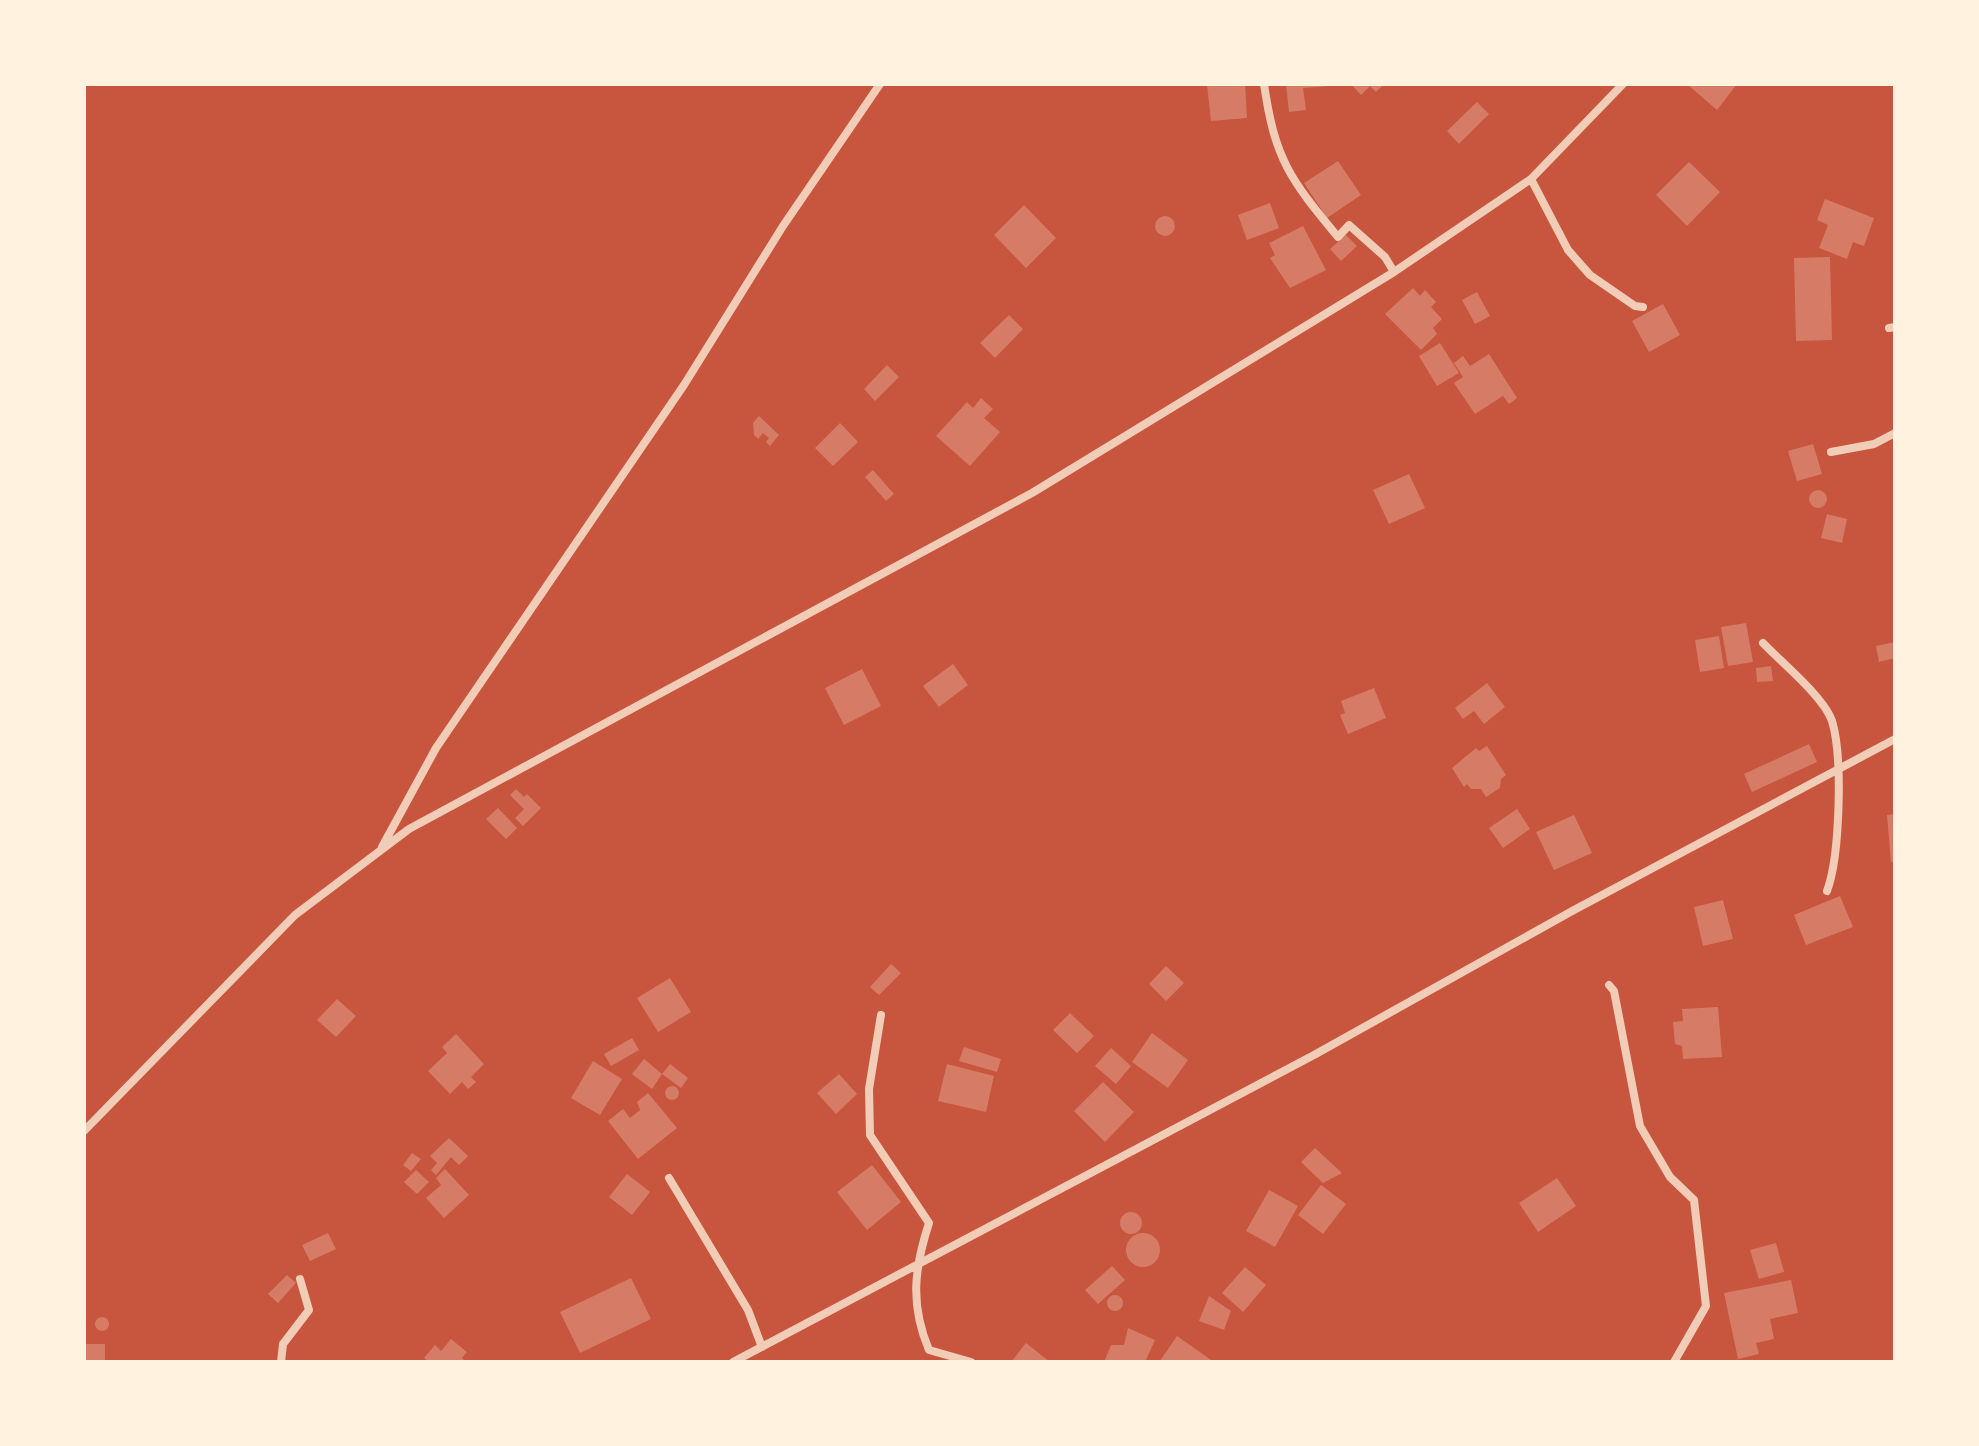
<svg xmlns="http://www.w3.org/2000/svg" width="1979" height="1446" font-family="Figtree,sans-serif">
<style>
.building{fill:#d67c66}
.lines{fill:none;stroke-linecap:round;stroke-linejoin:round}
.minor{stroke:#f1ccb7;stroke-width:8}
</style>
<rect width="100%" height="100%" fill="#c8553d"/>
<path class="building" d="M1207,84H1245L1247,118L1211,121Z
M1286,84H1329L1330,86L1303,88L1306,110L1289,112Z
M1351,84H1384L1376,92L1370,86L1361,95Z
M1687,84H1737L1717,110Z
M1477,102L1489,114L1459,144L1447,131Z
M1338,161L1361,195L1327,218L1304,183Z
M1689,162L1720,192L1687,226L1656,195Z
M1825,199L1874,218L1864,246L1853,242L1847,259L1819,248L1828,225L1817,220Z
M1270,203L1279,228L1247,240L1238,215Z
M1024,205L1056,238L1026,268L994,235Z
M1155 226a10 10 0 1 1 20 0a10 10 0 1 1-20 0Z
M1303,226L1326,270L1290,288L1270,258L1275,255L1269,243Z
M1346,235L1357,246L1341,261L1330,249Z
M1830,257L1832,340L1796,341L1794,258Z
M1413,288L1420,296L1425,290L1436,302L1431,307L1442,319L1433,328L1437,334L1421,350L1385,314Z
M1477,292L1490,316L1475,324L1462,300Z
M1663,304L1680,335L1649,352L1632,321Z
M1009,315L1023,329L995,358L980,343Z
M1440,343L1459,373L1437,386L1419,356Z
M1489,354L1517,398L1509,404L1503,396L1475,414L1454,383L1463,377L1454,363L1463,356L1470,366Z
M887,365L899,377L875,401L864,389Z
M981,398L993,409L984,418L1000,432L970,466L936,436L967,402L973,408Z
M759,416L779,435L770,446L766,442L769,438L763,433L758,439L754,435L753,423Z
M840,423L858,442L833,466L815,448Z
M1813,444L1822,474L1797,481L1788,451Z
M873,470L894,494L886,501L865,477Z
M1409,474L1425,508L1389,524L1373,490Z
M1809 499a9 9 0 1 1 18 0a9 9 0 1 1-18 0Z
M1827,514L1847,519L1842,543L1821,538Z
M1746,623L1753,662L1728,666L1721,627Z
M1719,636L1724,668L1700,672L1695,640Z
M1895,642V658L1879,662L1876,646Z
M953,664L968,685L939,707L923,686Z
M1771,666L1773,681L1757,682L1756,668Z
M862,669L881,706L844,725L825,688Z
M1487,683L1505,707L1484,724L1474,711L1463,719L1455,708Z
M1374,688L1386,718L1348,734L1340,715L1345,713L1341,701Z
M1809,744L1817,762L1752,792L1744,774Z
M1487,746L1506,775L1501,779L1500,788L1486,797L1481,789H1471L1467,784L1464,787L1452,768L1476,748L1479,751Z
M516,789L524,797L527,794L541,808L523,826L515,818L524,809L510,795Z
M498,808L517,828L506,839L486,819Z
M1517,809L1530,829L1503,848L1489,828Z
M1895,814V862H1891L1887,815Z
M1574,815L1592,853L1554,870L1536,832Z
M1840,896L1853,927L1806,945L1794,915Z
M1723,900L1733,939L1703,946L1694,907Z
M891,964L901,973L879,995L870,987Z
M1166,966L1184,983L1166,1001L1149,984Z
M670,978L691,1012L658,1032L637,998Z
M337,999L356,1016L336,1037L317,1020Z
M1718,1007L1722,1057L1683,1059L1682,1046L1675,1044L1673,1022L1683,1021L1682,1009Z
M1070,1013L1094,1036L1077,1053L1053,1030Z
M1152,1033L1188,1060L1168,1088L1132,1062Z
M456,1034L484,1064L471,1077L476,1082L468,1089L462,1082L450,1094L428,1071L447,1053L442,1047Z
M632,1038L639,1050L611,1066L604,1054Z
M964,1047L1001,1059L997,1072L959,1061Z
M1111,1048L1131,1066L1116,1084L1095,1066Z
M644,1059L662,1074L652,1089L632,1074Z
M593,1061L622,1079L600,1115L571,1098Z
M670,1064L688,1078L681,1088L662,1074Z
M947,1064L994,1076L986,1112L938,1101Z
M839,1074L857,1094L836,1114L817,1093Z
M1103,1082L1134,1112L1105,1142L1074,1111Z
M665 1093a7 7 0 1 1 14 0a7 7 0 1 1-14 0Z
M648,1093L677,1128L638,1159L608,1121L623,1109L630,1118L640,1110L637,1102Z
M449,1138L468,1156L459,1165L451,1157L436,1175L431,1170L437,1163L430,1156Z
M1315,1148L1342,1173L1323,1183L1301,1162Z
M412,1153L421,1159L411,1171L403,1165Z
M872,1165L901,1202L867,1230L837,1192Z
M445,1169L469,1195L444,1218L426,1198L441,1185L436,1178Z
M416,1170L429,1182L417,1194L404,1182Z
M627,1174L650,1192L632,1215L609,1197Z
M1557,1178L1576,1206L1538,1232L1519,1203Z
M1321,1185L1346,1204L1323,1234L1298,1215Z
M1269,1190L1298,1206L1275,1247L1246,1231Z
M1120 1223a11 11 0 1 1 22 0a11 11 0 1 1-22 0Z
M1126 1250a17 17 0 1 1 34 0a17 17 0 1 1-34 0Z
M328,1233L336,1249L310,1261L302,1245Z
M1776,1243L1784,1272L1759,1279L1750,1250Z
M1112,1266L1125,1280L1098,1304L1085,1290Z
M1245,1267L1266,1285L1243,1312L1222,1293Z
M287,1275L296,1283L278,1303L268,1294Z
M631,1278L651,1319L580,1353L560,1312Z
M1791,1280L1798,1313L1770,1319L1774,1339L1756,1343L1759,1354L1738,1359L1724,1293Z
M1107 1303a8 8 0 1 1 16 0a8 8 0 1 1-16 0Z
M1209,1296L1231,1311L1224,1330L1199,1321Z
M95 1324a7 7 0 1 1 14 0a7 7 0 1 1-14 0Z
M1128,1328L1155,1340L1145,1362H1104L1111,1345H1124Z
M1177,1336L1214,1362L1160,1361Z
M451,1339L467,1352L462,1358L466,1362H429L424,1358L435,1345L441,1351Z
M1026,1343L1050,1362H1011Z
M84,1344H105V1362H84Z"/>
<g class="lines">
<path class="minor" d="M1264,84C1275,160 1290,179 1338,237L1349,225L1385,257L1394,272
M1531,179L1568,250L1590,275L1635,306L1643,307
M1889,328L1895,327
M1831,452L1874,444L1895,433
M1763,643C1781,662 1824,697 1832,721C1843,757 1840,856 1827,891
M382,847L436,748L684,385L783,226L880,84
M1609,985L1614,991L1640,1126L1670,1177L1694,1200L1706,1306L1674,1362
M881,1015L869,1089L870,1135L929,1223C914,1269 910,1305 929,1350L971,1362
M84,1131L295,915L409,829L1032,493L1394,272L1531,179L1623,84
M669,1178L748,1310L762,1347
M281,1362L283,1344L309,1310L300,1279
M733,1362L1314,1055L1574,910L1895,739"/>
</g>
<rect width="1979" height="1446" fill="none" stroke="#fff3e0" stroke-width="172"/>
</svg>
